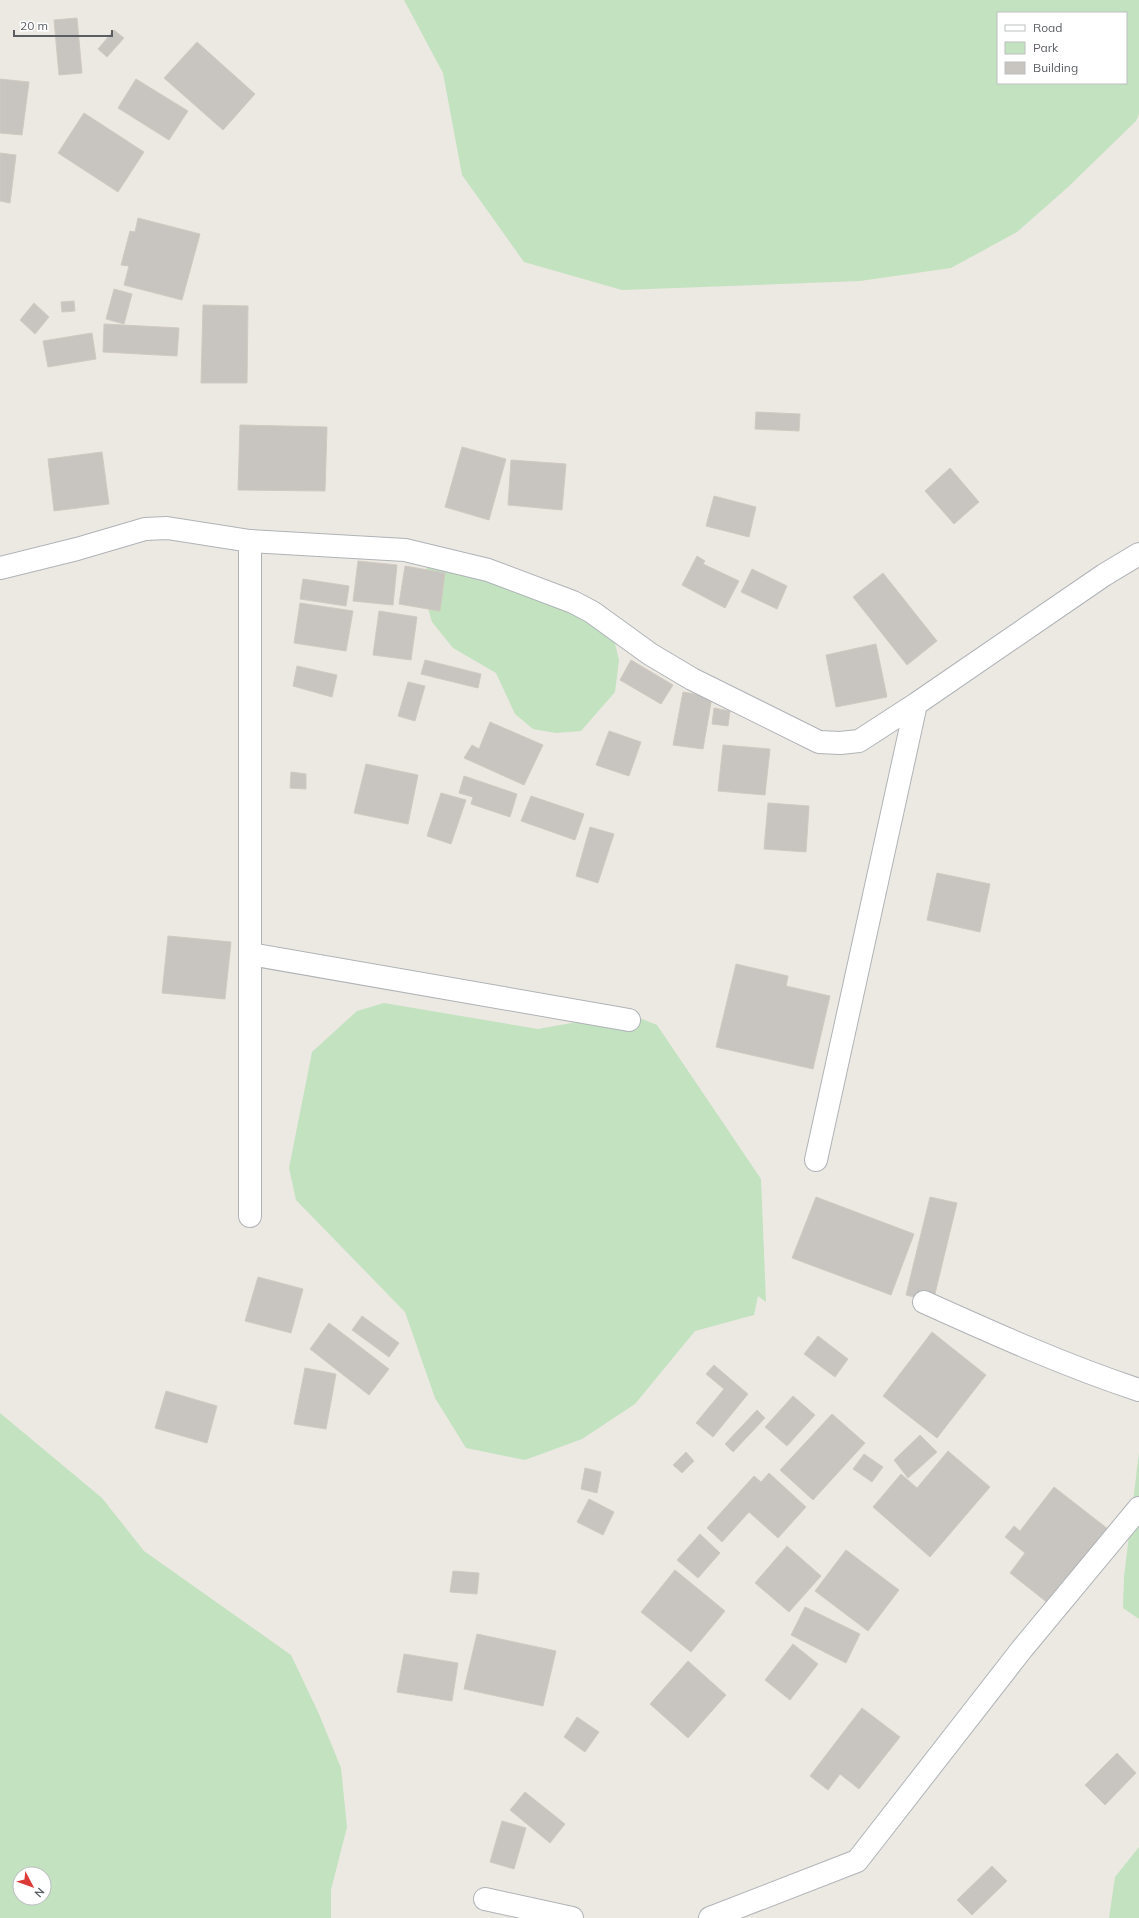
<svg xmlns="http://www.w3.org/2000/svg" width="1139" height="1918" font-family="Mulish,sans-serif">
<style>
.green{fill:#c2e2c0;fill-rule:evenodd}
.building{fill:#c8c4bf;stroke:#d0cac1}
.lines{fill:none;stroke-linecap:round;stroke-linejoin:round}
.minor-casing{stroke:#afb3b7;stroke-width:24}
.minor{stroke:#fff;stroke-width:22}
</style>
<rect width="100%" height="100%" fill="#ece9e2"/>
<path class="green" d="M404,0H1139V114L1136,121L1067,188L1017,232L951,268L860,281L622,290L524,262L462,175L443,73ZM998,13H1126V83H998Z
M432,558L597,618L613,635L619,660L615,692L581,731L556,733L533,729L515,714L496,673L453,648L432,622L420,581Z
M384,1003L538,1029L627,1013L657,1025L761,1179L766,1302L758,1296L754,1315L695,1331L635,1404L582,1439L525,1460L466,1448L435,1398L405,1312L296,1200L289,1168L312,1052L357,1011Z
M0,1413L102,1498L144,1551L291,1655L319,1714L341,1768L347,1827L331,1890V1918H0ZM20,1874H44V1898H20Z
M1139,1452V1619L1123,1608L1124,1577Z
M1139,1847V1918H1109L1115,1877Z"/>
<path class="building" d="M77,18L82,73L59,75L54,20Z
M114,30L124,38L107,57L98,49Z
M197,42L255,94L223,130L164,78Z
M0,79L29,82L22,135L0,133Z
M136,79L188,111L169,140L118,108Z
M84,113L144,152L118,192L58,153Z
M0,153L16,155L10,203L0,201Z
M138,218L200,234L182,300L124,285L129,266L121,265L130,231L135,232Z
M114,289L132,294L124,324L106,319Z
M74,301L75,311L62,312L61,302Z
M34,303L49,317L35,334L20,320Z
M203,305L248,306L247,383H201Z
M104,324L179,328L177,356L103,352Z
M92,333L96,359L48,367L43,341Z
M756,412L800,414L799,431L755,429Z
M240,425L327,427L325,491L238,490Z
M462,447L506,459L489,520L445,507Z
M102,452L109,504L54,511L48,459Z
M511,460L566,464L562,510L508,505Z
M950,468L979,502L954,524L925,491Z
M714,496L756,507L749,537L706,526Z
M697,556L705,561L703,564L739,581L725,608L682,585Z
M358,561L397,565L393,605L353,601Z
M405,566L445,573L440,611L399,604Z
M752,569L787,586L777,609L741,592Z
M883,573L937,641L907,665L853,597Z
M303,579L349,586L346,606L300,599Z
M300,603L353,611L346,651L294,643Z
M379,611L417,617L411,660L373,655Z
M876,644L887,697L836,707L826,655Z
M425,660L481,674L478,688L421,674Z
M631,660L673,685L661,704L620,680Z
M297,666L337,675L332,697L293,686Z
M408,682L425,686L415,721L398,716Z
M683,692L712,697L703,749L673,745Z
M714,708L730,711L728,726L712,724Z
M490,722L543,745L524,785L464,758L472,745L479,749Z
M609,731L641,742L629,776L596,765Z
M723,745L770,749L765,795L718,791Z
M366,764L418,775L408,824L354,813Z
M291,772L306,774V789L290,788Z
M464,776L517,794L510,817L471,804L473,797L459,793Z
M441,793L466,800L451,844L427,836Z
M531,796L584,814L575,840L521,821Z
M768,803L809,806L806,852L764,849Z
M590,827L614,834L598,883L576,876Z
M937,873L990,884L980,932L927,920Z
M168,936L231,942L225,999L162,993Z
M736,964L788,976L786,986L830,996L813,1069L716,1047Z
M816,1197L914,1234L891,1295L792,1258Z
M930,1197L957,1203L933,1302L906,1295Z
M258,1277L303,1289L291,1333L245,1321Z
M362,1316L399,1343L389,1357L352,1330Z
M329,1323L389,1369L369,1395L310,1349Z
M932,1332L986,1375L937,1438L883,1396Z
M818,1336L848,1359L835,1377L804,1354Z
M714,1365L748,1394L713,1437L696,1423L724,1389L706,1374Z
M305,1368L336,1374L326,1429L294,1424Z
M166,1391L217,1406L207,1443L155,1428Z
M793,1396L815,1415L787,1446L765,1427Z
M757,1410L765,1418L733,1452L725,1444Z
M832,1414L865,1443L813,1500L780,1470Z
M920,1435L937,1452L908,1478L894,1460Z
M948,1451L990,1487L930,1557L873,1507L901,1474L917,1488Z
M686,1452L694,1461L682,1473L673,1465Z
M864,1454L883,1467L872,1482L853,1469Z
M585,1468L601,1472L597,1493L581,1489Z
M769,1473L806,1507L778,1538L749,1512L722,1542L707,1528L754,1476L761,1482Z
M1054,1487L1108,1529L1049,1604L1010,1573L1025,1553L1005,1537L1014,1526L1020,1531Z
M589,1499L614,1512L603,1535L577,1522Z
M700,1534L720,1553L698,1578L677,1560Z
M787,1546L821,1576L789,1612L755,1583Z
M846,1550L899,1590L868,1631L815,1591Z
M675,1570L725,1611L691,1652L641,1612Z
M453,1571L479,1573L477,1594L450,1592Z
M805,1607L860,1634L846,1663L791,1635Z
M477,1634L556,1651L543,1706L464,1689Z
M793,1644L818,1664L790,1700L765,1680Z
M404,1654L458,1663L452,1701L397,1692Z
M688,1661L726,1695L688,1738L650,1704Z
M862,1708L900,1737L859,1789L840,1774L828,1790L810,1776Z
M577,1717L599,1732L585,1752L564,1737Z
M1117,1753L1136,1773L1105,1805L1085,1785Z
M525,1792L565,1824L550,1843L510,1810Z
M502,1821L526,1828L514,1869L490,1862Z
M992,1866L1007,1881L972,1915L957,1900Z"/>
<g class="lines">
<defs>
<path id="minor" d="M0,568L77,549L145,529L167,528L250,541L405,550L488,570L573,602L592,612L650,654L692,679L819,742L840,743L859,741L916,704L1104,575L1139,554
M250,954L629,1020
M816,1160L916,704
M250,1216V541
M924,1302C995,1334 1066,1366 1139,1390
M485,1899L572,1918
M710,1918L857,1861L1022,1649L1139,1508"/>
</defs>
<use href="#minor" class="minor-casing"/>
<use href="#minor" class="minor"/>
</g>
<rect x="997" y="12" width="130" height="72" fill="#ffffff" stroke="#bdbfc0"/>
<rect x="1005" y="25" width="20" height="6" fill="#ffffff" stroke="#bdbfc0"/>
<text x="1033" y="32" font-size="12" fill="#5a5e62">Road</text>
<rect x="1005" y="42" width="20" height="12" fill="#c2e2c0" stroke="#bdbfc0"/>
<text x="1033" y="52" font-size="12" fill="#5a5e62">Park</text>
<rect x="1005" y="62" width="20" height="12" fill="#c8c4bf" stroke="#bdbfc0"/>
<text x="1033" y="72" font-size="12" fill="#5a5e62">Building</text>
<g transform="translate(32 1886) rotate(131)"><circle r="19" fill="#ffffff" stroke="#bdbfc0"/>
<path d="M0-3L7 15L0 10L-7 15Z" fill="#dc3a38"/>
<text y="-6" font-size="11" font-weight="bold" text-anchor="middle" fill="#5a5e62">N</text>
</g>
<path d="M14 30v6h98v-6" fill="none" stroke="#5a5e62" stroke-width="2"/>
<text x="20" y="30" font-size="12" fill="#5a5e62" stroke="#ffffff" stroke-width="3" paint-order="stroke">20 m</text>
</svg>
